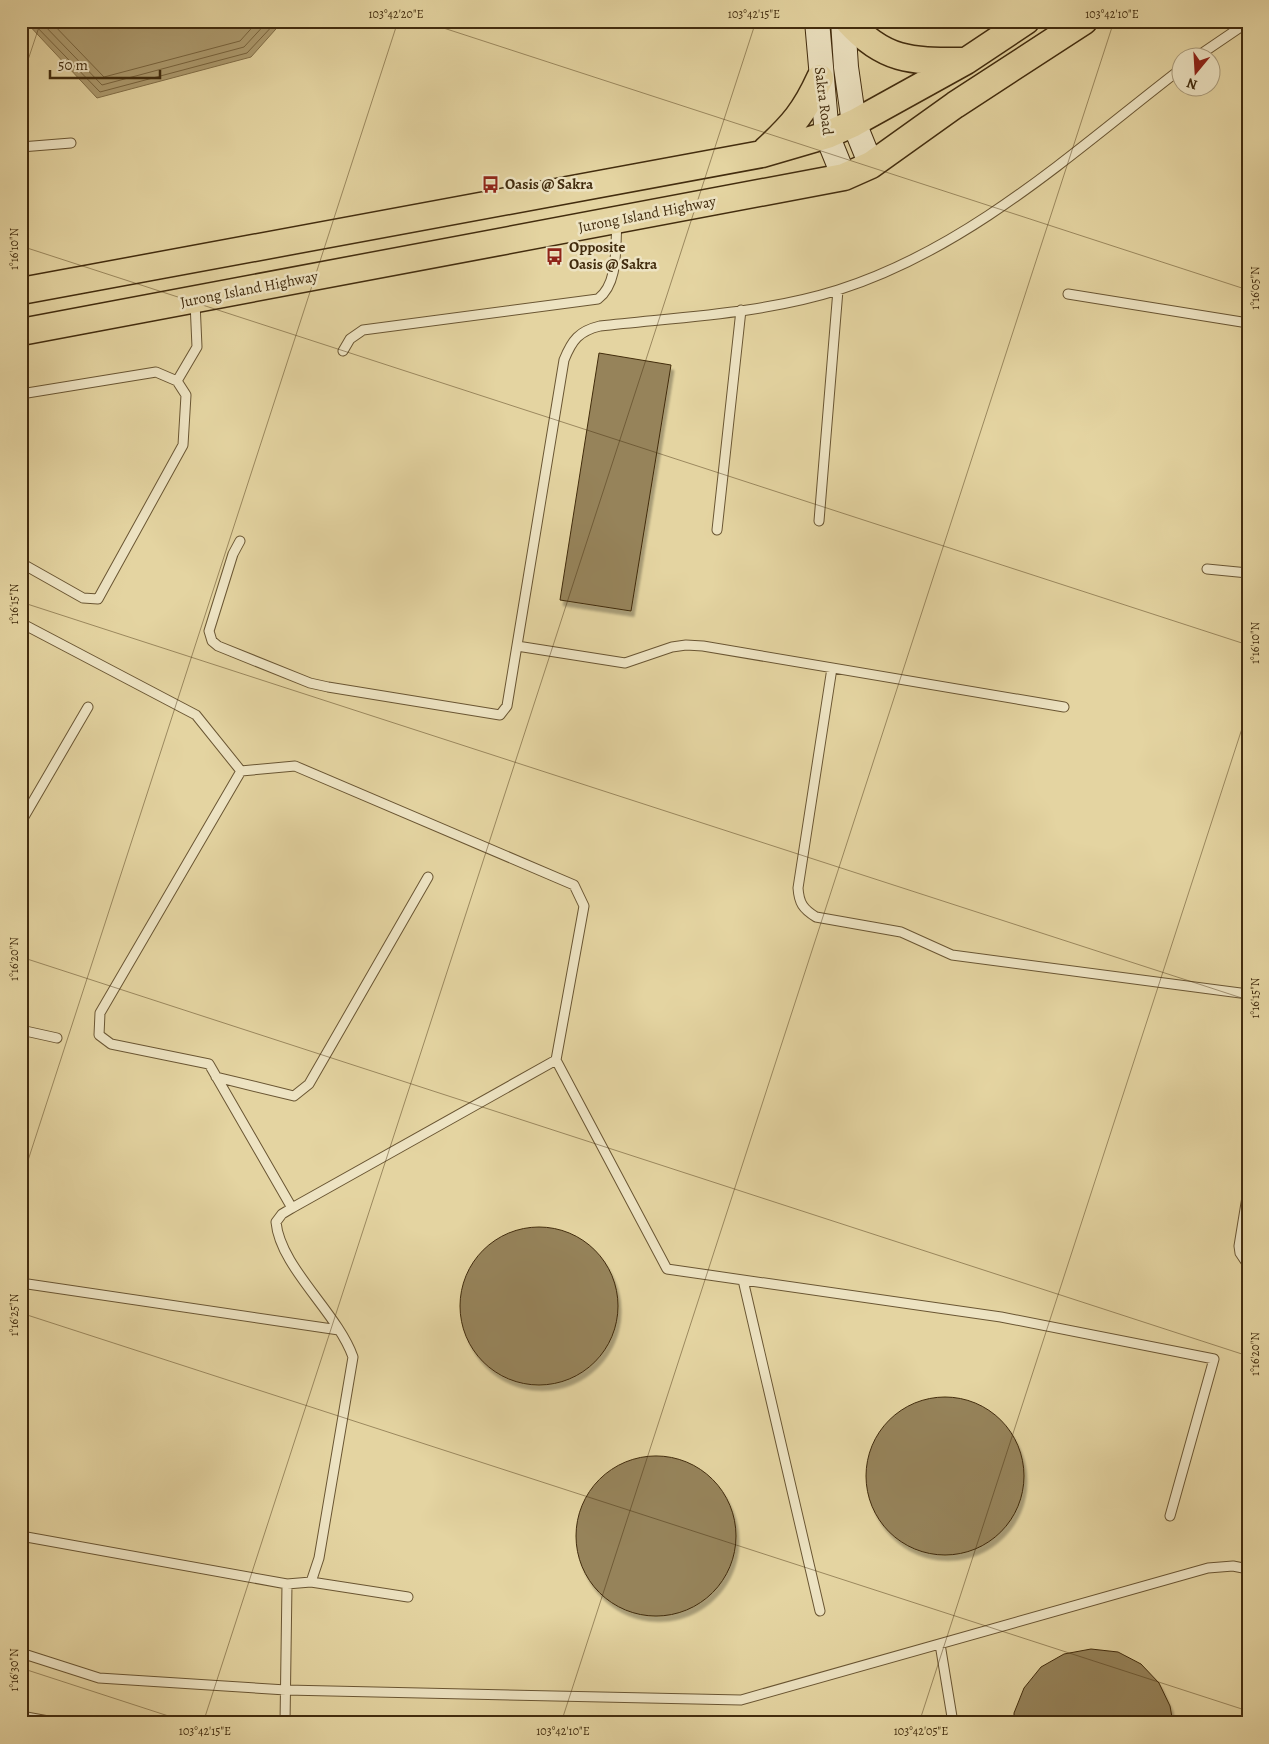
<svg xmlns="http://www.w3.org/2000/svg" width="1269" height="1744" font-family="Alegreya,serif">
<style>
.water{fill:#ad9b6f;stroke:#826f48}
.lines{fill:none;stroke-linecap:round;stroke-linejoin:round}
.shore{stroke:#78643e;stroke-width:1}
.building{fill:#96835a;stroke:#422c0e;filter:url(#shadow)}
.lane-casing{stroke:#6a5633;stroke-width:11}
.secondary-casing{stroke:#422c0e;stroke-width:26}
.primary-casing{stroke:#422c0e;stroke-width:29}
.lane{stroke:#ede3c2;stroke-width:9}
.secondary{stroke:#ede3c2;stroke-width:24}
.primary{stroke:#e4d4a1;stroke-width:26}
.ticks{fill:none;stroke:#422c0e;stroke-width:1;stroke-opacity:0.45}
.labels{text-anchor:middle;stroke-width:5;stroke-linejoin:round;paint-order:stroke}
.street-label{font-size:15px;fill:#422c0e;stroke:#ede3c2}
.poi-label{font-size:15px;font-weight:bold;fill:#422c0e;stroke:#ede3c2;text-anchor:start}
.neatline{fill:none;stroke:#422c0e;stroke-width:2}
.ticks-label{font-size:12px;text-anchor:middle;fill:#422c0e}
</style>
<defs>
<filter id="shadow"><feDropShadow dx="3" dy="5.5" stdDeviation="1" flood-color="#0004"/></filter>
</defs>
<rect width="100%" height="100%" fill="#e4d4a1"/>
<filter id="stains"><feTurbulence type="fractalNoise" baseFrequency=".004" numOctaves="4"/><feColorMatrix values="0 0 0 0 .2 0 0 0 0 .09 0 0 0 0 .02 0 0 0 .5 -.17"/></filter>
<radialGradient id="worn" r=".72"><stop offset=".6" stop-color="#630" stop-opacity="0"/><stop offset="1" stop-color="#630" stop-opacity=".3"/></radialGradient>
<path class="water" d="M25,21H283L251,57L97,98Z"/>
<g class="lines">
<path class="shore" d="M31,21L100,92L247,53L277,21
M40,21L102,85L244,47L268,21
M50,21L104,77L240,41L258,21"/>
</g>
<path class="building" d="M599,353L671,365L631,611L560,600Z
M460 1306a79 79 0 1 1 158 0a79 79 0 1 1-158 0Z
M866 1476a79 79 0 1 1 158 0a79 79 0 1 1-158 0Z
M576 1536a80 80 0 1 1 160 0a80 80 0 1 1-160 0Z
M1091,1649L1118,1652L1141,1664L1159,1683L1170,1706L1173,1723H1014V1713L1024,1688L1041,1667L1064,1654Z"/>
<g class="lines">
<defs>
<path id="lane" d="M1195,58L1248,22
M21,147L71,143
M1068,294L1248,323
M343,351L350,339L363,330L598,299C619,283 615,247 617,222
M177,381L197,347L195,302
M21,394L156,372L177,381L186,395L183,445L98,599L83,598L21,563
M819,521L838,290
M717,530L741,310
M240,541L233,554L209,631L212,641L218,646L310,683L328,687L500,715L507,706L564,360C572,340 579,331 600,326C679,317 762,314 838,290C970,248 1074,151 1182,68
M1207,569L1248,573
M21,623L196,715L241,771
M517,646L625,663L672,647L686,645L703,646L1064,707
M832,668L798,888C799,903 803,909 816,917L901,932L952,955L1248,994
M241,771L295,766L574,885L584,906L556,1060L667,1269L1001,1317L1214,1359L1170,1516
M241,771L100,1013L99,1035L111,1044L209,1064L292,1208
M21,822L88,707
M21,1030L57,1038
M216,1077L294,1096L309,1084L428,877
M1248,1191L1239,1246L1240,1253L1248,1265
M743,1280L820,1611
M21,1283L339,1330
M21,1536L287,1584L311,1582L319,1558L353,1357C337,1312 280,1267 276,1222L282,1214L292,1208L556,1060
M311,1582L408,1597
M940,1644L953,1723
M21,1653L99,1678L286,1690L741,1700L1208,1568L1233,1566L1248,1569
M21,1716L59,1723
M285,1723L287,1584
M379,1723L384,1721L438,1723"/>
<path id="secondary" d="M817,21L827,135L844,177
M843,21L846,67L854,123L871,165"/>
<path id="primary" d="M848,21C885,62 912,61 964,61
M766,150C793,125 805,111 820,78
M21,291L762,154L827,135L854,123L966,61L1026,21
M21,332L844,177L871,165L955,105L1084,21"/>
</defs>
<use href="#lane" class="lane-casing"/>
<use href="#secondary" class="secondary-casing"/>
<use href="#primary" class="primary-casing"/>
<use href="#lane" class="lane"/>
<use href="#secondary" class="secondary"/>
<use href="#primary" class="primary"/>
</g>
<path class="ticks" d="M422,21L1248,290M21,81L41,21M21,246L1248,645M21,602L1248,1000M21,957L1248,1356M21,1182L398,21M21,1313L1248,1711M21,1668L190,1723M203,1723L756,21M561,1723L1114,21M919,1723L1248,710"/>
<defs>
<symbol id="bus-bare" viewBox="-9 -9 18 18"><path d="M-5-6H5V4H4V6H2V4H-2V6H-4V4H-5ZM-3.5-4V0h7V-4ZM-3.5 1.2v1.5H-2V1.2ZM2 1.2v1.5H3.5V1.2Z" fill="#8f2418" stroke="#ede3c2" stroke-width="2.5" paint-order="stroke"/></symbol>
</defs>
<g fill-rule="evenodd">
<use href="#bus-bare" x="478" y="172" width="25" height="25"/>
<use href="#bus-bare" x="542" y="244" width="25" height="25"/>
</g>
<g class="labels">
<g class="street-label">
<text transform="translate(824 101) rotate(83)" y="5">Sakra Road</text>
<text transform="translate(647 214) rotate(-11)" y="5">Jurong Island Highway</text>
<text transform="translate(249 289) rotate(-11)" y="5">Jurong Island Highway</text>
</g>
<g class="poi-label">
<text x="505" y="189">Oasis @ Sakra</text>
<text x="569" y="252">Opposite<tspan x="569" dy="17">Oasis @ Sakra</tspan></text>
</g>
</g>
<rect width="1269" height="1744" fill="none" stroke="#e4d4a1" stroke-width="55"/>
<g transform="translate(1196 72) rotate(198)"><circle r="24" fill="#ede3c2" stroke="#a99a7a"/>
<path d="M0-4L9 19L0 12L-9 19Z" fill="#8f2418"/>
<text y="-8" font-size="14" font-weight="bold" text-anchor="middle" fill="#422c0e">N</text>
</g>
<path d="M50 70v8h110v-8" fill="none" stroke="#422c0e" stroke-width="2.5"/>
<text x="58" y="70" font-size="15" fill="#422c0e" stroke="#ede3c2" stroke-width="4" paint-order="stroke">50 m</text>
<rect x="28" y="28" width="1214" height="1688" class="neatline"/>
<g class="ticks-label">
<text x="396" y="18">103°42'20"E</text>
<text x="754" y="18">103°42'15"E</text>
<text x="1112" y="18">103°42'10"E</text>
<text transform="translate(14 249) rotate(-90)" y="4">1°16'10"N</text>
<text transform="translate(1255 288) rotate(-90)" y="4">1°16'05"N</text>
<text transform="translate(14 604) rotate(-90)" y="4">1°16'15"N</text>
<text transform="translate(1255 643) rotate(-90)" y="4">1°16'10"N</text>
<text transform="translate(14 959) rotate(-90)" y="4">1°16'20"N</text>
<text transform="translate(1255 998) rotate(-90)" y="4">1°16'15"N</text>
<text transform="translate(14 1315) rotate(-90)" y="4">1°16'25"N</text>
<text transform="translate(1255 1354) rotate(-90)" y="4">1°16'20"N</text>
<text transform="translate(14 1670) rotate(-90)" y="4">1°16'30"N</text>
<text x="205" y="1735">103°42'15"E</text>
<text x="563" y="1735">103°42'10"E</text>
<text x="921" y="1735">103°42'05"E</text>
</g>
<rect width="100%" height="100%" filter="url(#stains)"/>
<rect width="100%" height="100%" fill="url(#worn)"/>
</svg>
